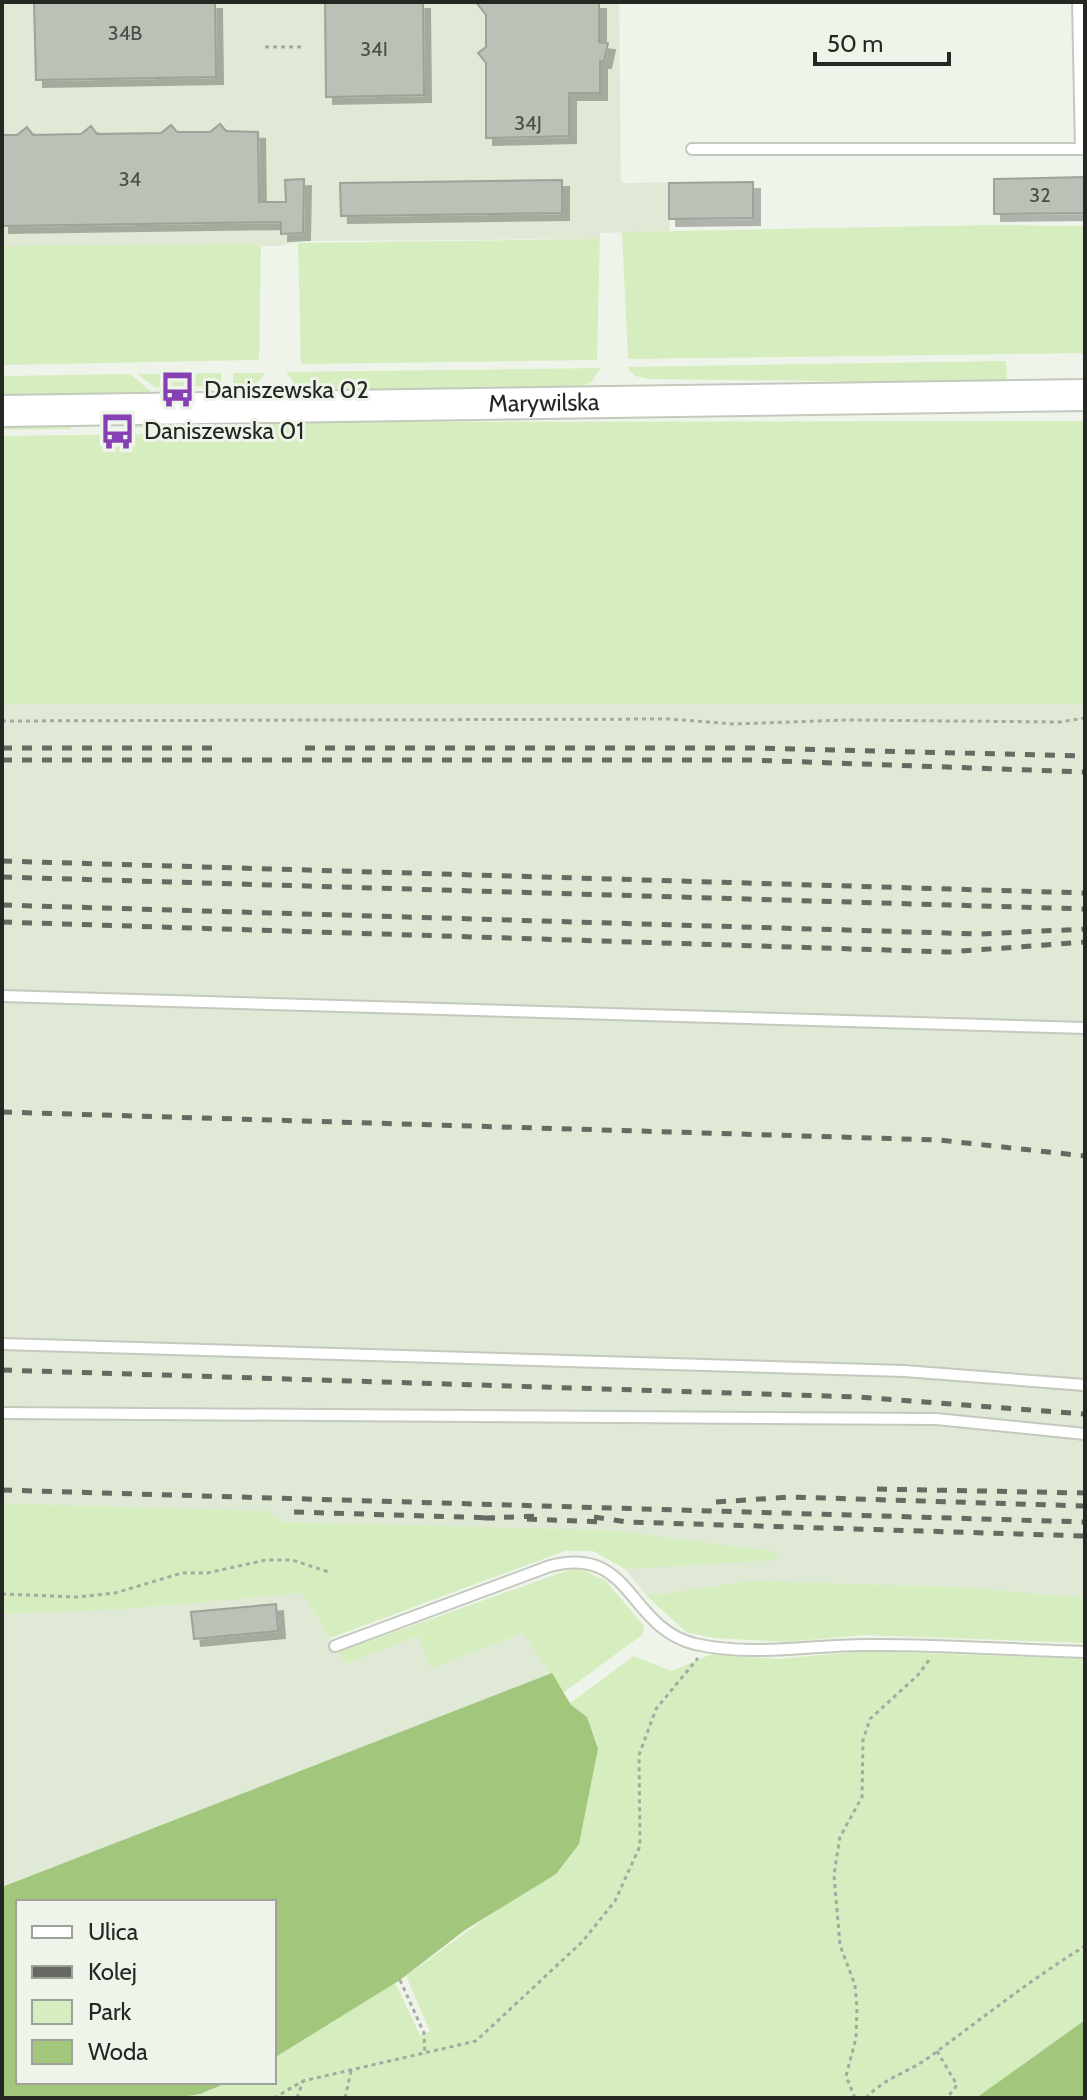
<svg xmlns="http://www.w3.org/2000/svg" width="1087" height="2100" font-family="Cabin,sans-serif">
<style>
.built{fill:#dfe9d6}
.green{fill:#d6eebf}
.water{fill:#a2c67c}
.building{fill:#bbc1b6;stroke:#9da398;stroke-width:2;filter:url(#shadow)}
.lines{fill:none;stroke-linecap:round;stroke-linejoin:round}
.lane-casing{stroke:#c3c9bd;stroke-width:14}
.secondary-casing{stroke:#c3c9bd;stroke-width:34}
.path{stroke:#a5a9a1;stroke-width:3;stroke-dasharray:4 4;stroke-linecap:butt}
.lane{stroke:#fff;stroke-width:10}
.secondary{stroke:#fff;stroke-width:30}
.rail{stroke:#666a63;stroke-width:5;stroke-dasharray:10 10;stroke-linecap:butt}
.labels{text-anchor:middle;stroke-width:6;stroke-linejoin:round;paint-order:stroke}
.number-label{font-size:20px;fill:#4a4e48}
.poi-label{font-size:24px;fill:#252723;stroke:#eef4e9;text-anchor:start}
.street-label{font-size:24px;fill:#252723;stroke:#eef4e9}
</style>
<defs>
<filter id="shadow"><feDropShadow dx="7" dy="7" stdDeviation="0" flood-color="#0004"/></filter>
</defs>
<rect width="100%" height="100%" fill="#eef4e9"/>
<path class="built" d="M2,2H619L621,183L753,182V218L670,219L669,231L600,233L594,239L304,241L281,246H2Z
M2,704H1085V1598L962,1587L750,1581L647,1596L625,1569L779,1552L611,1530L282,1522L267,1511L2,1503Z
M302,1593L345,1664L418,1636L431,1669L523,1633L552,1673L2,1887V1614L124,1609Z"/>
<path class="green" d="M992,225L1085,226V353L628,359L622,232Z
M600,233L597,360L301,364L298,243L594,239Z
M251,244L261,246L259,360L2,365V246Z
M1006,361L1007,380L991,383L649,379L635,376L627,367Z
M601,368L591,382L576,389L312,392L297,387L286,372Z
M221,373V386L155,387L137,374Z
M233,373H266L254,386L233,391Z
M130,374L154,394L2,396V376Z
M1085,421V704H2V436L233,433L234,422Z
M222,422V427L135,428L136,423Z
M71,424V429L2,430V425Z
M2,1503L267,1511L282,1522L611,1530L780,1552L775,1560L625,1569L593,1551H565L330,1638L302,1593L124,1609L2,1614Z
M577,1567L606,1581L644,1626L642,1635L563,1693L523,1633L431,1669L418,1636L345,1664L338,1652Z
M750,1581L962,1587L1085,1598V1643L864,1635L786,1642L714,1638L686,1632L647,1596Z
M863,1651L1085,1659V2020L976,2098H177L200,2094L229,2082H274V2058L395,1982L420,2035L430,2031L406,1976L505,1904L570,1703L634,1656L671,1671L712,1654L779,1659Z"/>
<path class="water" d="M552,1673L571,1705L587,1717L598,1749L579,1844L556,1874L465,1930L400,1980L274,2058V1902H18V2082H229L200,2094L177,2098H2V1887Z
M1085,2020V2098H976Z"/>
<path class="building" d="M34,2H215L216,77L36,80Z
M325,2H423L424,95L326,97Z
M476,2H599V42L608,43L604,61H600V93H569V136L486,138V63L478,53L486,47V15Z
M220,124L226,131L258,132L259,202H286L285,180L304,179L303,233L281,234V222L2,226V135H17L27,127L33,135L81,134L91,126L97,134L161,133L171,125L177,132H210Z
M1085,177V213L994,214V179Z
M562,180V213L341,216L340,183Z
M753,182V218L669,219V183Z
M276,1604L278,1631L194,1639L191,1612Z"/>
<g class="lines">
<defs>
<path id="lane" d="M1078,2L1081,149
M692,149H1085
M2,996L1085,1028
M2,1344L904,1371L1085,1385
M2,1413L936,1419L1085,1434
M335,1646L550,1566C632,1544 627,1627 695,1644C753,1657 809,1645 865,1645C938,1644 1012,1650 1085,1652"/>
<g id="secondary">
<path id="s1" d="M2,411L1085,395"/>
</g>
</defs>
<use href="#lane" class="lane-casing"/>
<use href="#secondary" class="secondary-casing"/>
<path class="path" d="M265,47H305
M2,721L669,719L734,724L846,720L1060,722L1085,718
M2,1594L77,1597L115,1593L182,1573H207L266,1560H292L329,1572
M400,1980L424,2033L425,2055
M937,2051L957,2085L947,2098
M274,2098L303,2081L476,2041L583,1941L615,1901L640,1846L639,1755L656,1709L698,1658
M297,2098L303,2081
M345,2098L351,2071
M855,2098L846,2076L856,2038L857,2008L855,1985L840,1945L834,1875L837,1855L840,1837L862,1797L863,1740L870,1719L918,1675L929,1660
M866,2098C884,2078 907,2073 928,2058C980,2020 1030,1980 1085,1946"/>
<use href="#lane" class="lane"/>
<use href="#secondary" class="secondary"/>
<path class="rail" d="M2,748H217
M305,748H751L1085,756
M2,760H750L1085,772
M2,861L1085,893
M2,877L1085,909
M2,905L981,934L1085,929
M2,922L949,952L1085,942
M2,1112L939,1140L1085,1156
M2,1370L859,1397L1085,1414
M877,1489L1085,1493
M2,1490L1085,1522
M716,1502L791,1497L1085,1506
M294,1512L495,1518
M594,1517L627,1522L1085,1536
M484,1518L540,1516
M527,1519L603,1522"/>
</g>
<defs>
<symbol id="bus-bare" viewBox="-9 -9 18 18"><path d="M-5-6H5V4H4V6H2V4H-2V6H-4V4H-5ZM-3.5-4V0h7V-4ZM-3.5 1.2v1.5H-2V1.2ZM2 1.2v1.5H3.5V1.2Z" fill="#8740b3" stroke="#eef4e9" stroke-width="2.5" paint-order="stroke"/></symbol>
</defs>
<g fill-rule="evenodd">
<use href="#bus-bare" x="152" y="364" width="51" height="51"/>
<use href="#bus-bare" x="92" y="406" width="51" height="51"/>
</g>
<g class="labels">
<g class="number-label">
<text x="125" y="40">34B</text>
<text x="374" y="56">34I</text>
<text x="528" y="130">34J</text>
<text x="130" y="186">34</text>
<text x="1040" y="202">32</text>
</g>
<g class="poi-label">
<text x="204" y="398">Daniszewska 02</text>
<text x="144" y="439">Daniszewska 01</text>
</g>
<g class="street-label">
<text dy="8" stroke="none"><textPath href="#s1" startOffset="542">Marywilska</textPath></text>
</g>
</g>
<rect width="1087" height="2100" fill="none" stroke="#252723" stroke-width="8"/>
<rect x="16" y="1900" width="260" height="184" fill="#eef4e9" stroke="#9ea29a" stroke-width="2"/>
<rect x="32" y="1926" width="40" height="12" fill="#ffffff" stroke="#9ea29a" stroke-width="2"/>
<text x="88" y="1940" font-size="24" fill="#252723">Ulica</text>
<rect x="32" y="1966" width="40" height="12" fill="#666a63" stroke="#9ea29a" stroke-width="2"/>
<text x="88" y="1980" font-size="24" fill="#252723">Kolej</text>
<rect x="32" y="2000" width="40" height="24" fill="#d6eebf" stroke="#9ea29a" stroke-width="2"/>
<text x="88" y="2020" font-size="24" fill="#252723">Park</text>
<rect x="32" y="2040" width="40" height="24" fill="#a2c67c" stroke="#9ea29a" stroke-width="2"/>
<text x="88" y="2060" font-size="24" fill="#252723">Woda</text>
<path d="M815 52v12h134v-12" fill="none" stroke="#252723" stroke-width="4"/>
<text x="827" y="52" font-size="24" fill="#252723" stroke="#eef4e9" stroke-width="6" paint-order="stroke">50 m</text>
</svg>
